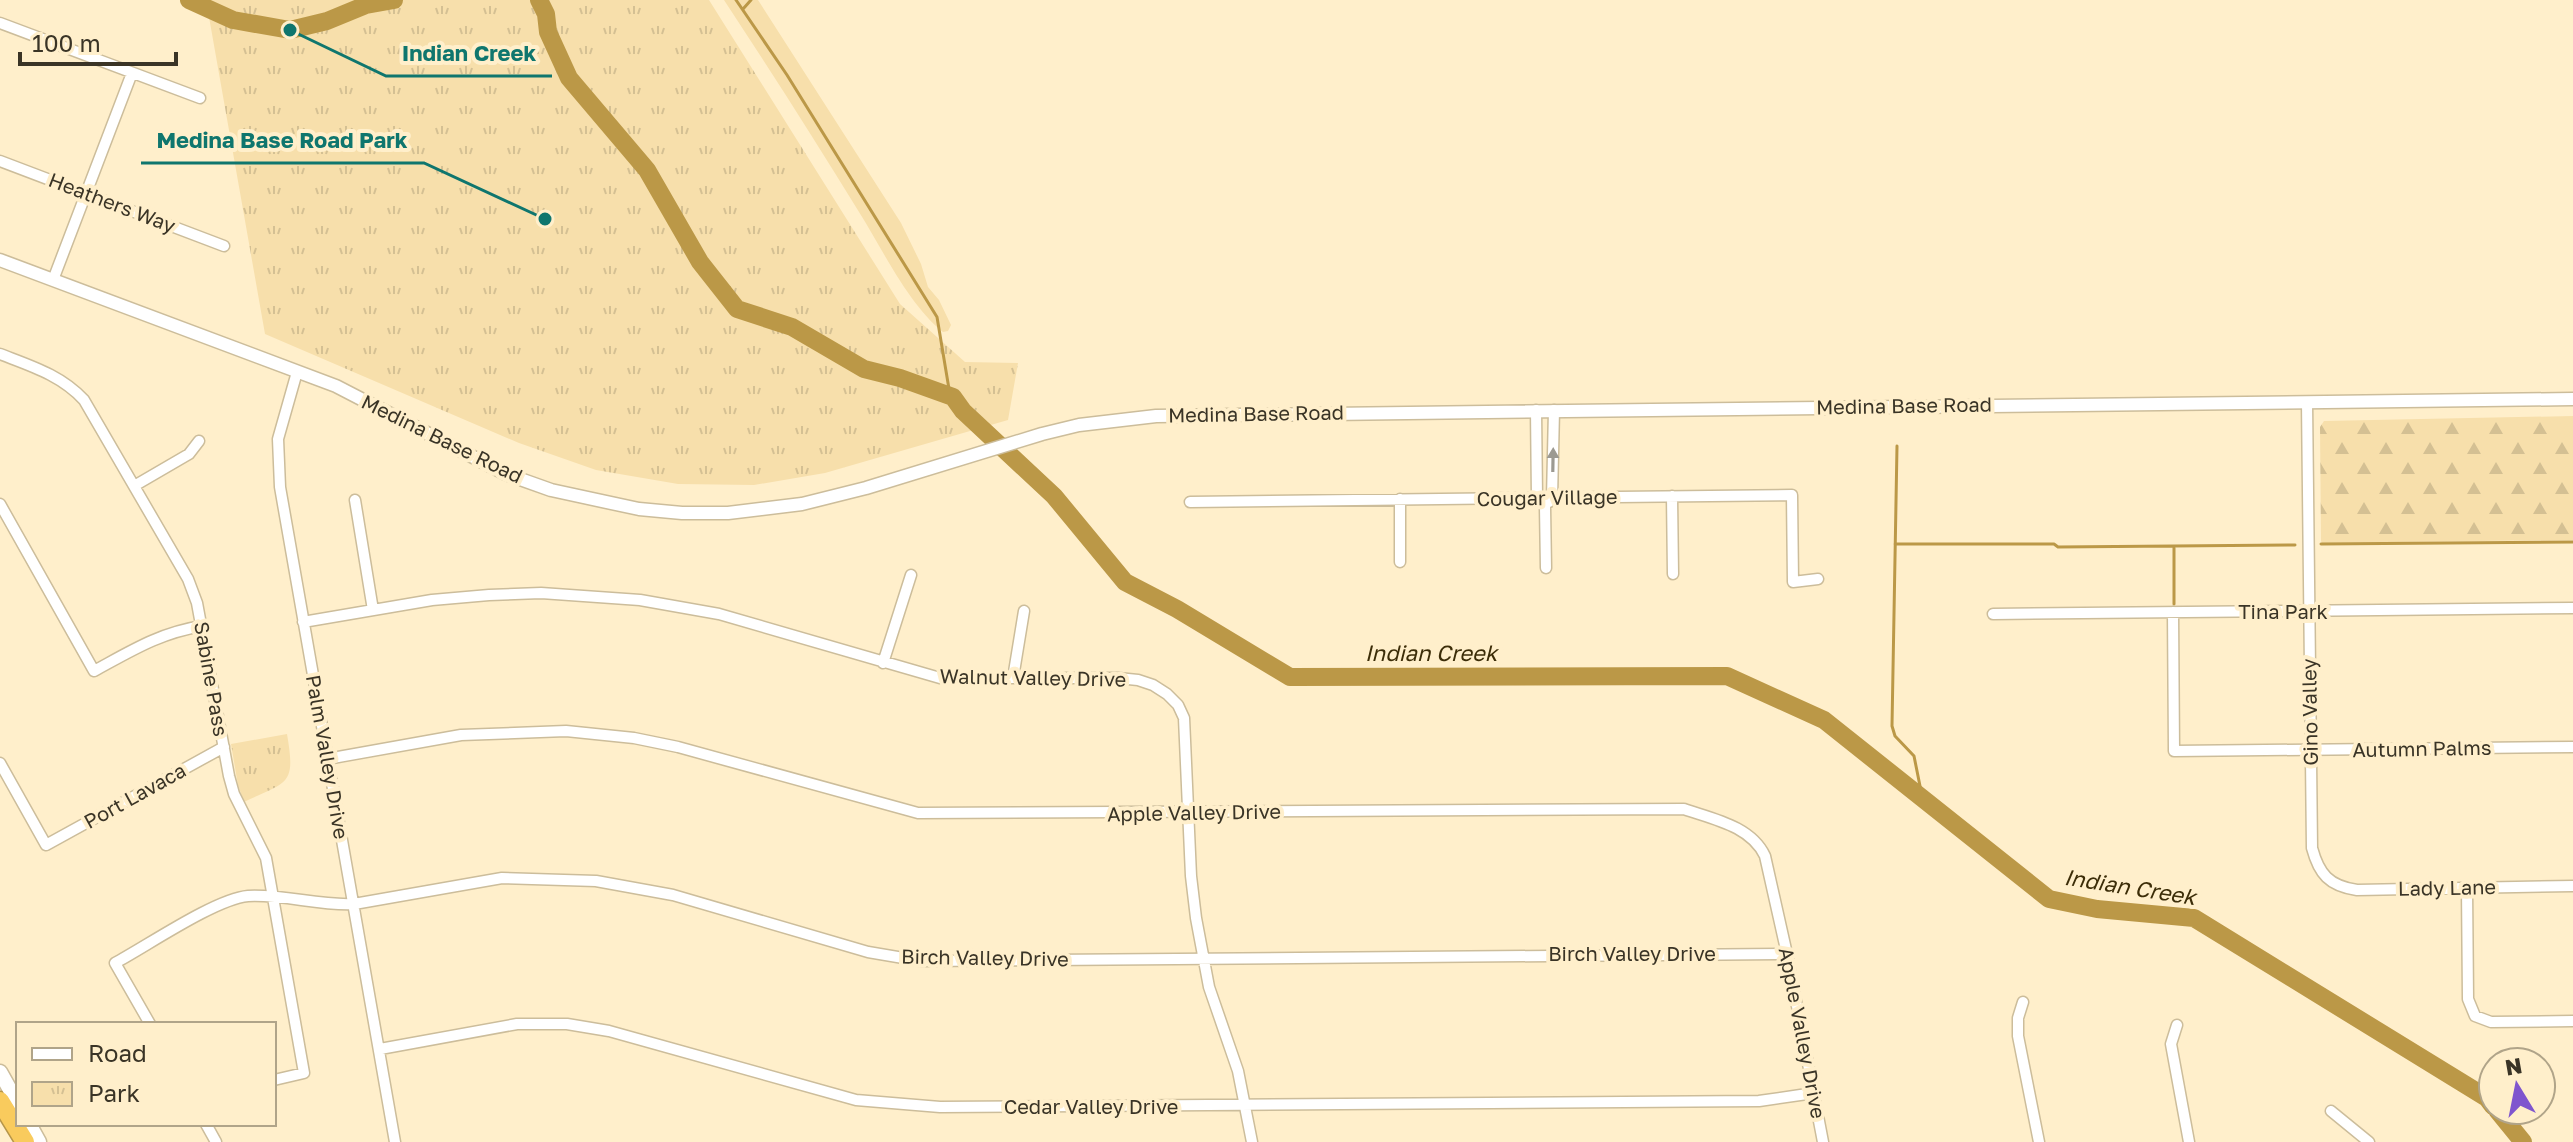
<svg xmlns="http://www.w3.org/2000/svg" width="2573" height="1142" font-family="'Golos Text',sans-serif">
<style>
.grass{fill:#f7dfab}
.forest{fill:url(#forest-firs)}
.park{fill:url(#park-tufts)}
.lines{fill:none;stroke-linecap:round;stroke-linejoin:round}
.stream{stroke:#bb9847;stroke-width:3}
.river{stroke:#bb9847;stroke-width:18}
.minor-casing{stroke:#ccbd9b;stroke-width:13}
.tertiary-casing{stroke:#ccbd9b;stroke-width:15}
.secondary-casing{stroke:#ccbd9b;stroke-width:17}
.motorway-casing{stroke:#b6964a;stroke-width:21}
.minor{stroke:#fff;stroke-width:10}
.tertiary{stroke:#fff;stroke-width:12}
.secondary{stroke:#fff;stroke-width:14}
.motorway{stroke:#f9cb5d;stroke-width:18}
.oneway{fill:#9c9a92}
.labels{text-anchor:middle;stroke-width:8;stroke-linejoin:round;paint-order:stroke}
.street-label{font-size:20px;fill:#3a3426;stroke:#ffefcb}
.water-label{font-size:22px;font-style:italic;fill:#3c2d08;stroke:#ffefcb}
.leader{fill:none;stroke:#0f766e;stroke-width:3}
.callout-dot{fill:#0f766e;stroke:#ffefcb;stroke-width:3}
.callout-label{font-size:22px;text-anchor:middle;font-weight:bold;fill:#0f766e;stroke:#ffefcb;stroke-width:8;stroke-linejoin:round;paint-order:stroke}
</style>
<defs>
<pattern id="forest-firs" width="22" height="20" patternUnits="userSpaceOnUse" patternTransform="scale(2)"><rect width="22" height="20" fill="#f7dfab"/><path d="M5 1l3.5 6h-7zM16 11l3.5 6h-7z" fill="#d4c093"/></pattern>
<pattern id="park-tufts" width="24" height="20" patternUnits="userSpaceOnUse" patternTransform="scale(2)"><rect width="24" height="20" fill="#f7dfab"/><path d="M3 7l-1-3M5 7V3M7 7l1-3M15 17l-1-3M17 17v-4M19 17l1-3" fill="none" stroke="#d4c093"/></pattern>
</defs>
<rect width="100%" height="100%" fill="#ffefcb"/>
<path class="grass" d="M724,0H758L901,223L921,264L928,287L939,300L951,325L948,331L943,332C908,304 883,250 859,212C815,140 770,70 724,0Z"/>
<path class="forest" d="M2573,416V540L2322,543L2321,541L2320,427L2324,421Z"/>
<path class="park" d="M206,0H709L900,304L965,362L1018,363L1008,420L825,473L754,485L678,484L596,470L519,443L265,334Z
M287,734C296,786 288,781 244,802L238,785L231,744Z"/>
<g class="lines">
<path class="stream" d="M736,0L787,75L937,317L949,389L953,397
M743,9L751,0
M1897,446L1892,726L1895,736L1914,756L1923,801
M1895,544H2054L2058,547L2295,545
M2321,544L2573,542
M2174,548V604"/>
<path class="river" d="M189,0L233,20L290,30L327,21L366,5L394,0
M539,0L546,14L548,32L569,78L647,170L700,262L737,309L792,327L864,369L900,378L953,397L963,411L1054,496L1125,582L1177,609L1290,677L1727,676L1824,720L2049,899L2097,909L2194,918L2487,1098L2493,1106
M2497,1110L2523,1142"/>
<defs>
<path id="minor" d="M0,23L200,98
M0,161L224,246
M53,280L132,73
M0,354C31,366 61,375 84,400L188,579L197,603L229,776L234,794L266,858L304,1073L274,1080
M297,372L278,439L280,487L395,1142
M2307,402L2312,848C2319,874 2329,886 2357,890L2573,886
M1536,410L1537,498L1545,507L1546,568
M134,486L189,454L199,441
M1672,496L1673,574
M1400,499V562
M355,500L373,610
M1190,502L1792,495L1793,582L1818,579
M1549,502L1552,498L1554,410
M0,504L94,671C131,651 159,633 202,626
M2173,612L2174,751L2573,747
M1993,614L2573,608
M303,622L432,600L489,595L541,593L640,600L719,614L940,678H1118L1138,680L1153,685L1167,694L1178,705L1184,718L1191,876L1196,918L1209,987L1238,1071L1252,1142
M883,663L911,575
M1013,678L1024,611
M327,759L461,735L566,731L634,738L678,747L918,813L1684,809C1713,819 1751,826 1765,856L1787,954L1823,1142
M0,763L46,845L224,747
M2467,888L2468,999L2475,1016L2491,1022L2573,1021
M2023,1002L2018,1018V1036L2039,1142
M150,1024L115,963C147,946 215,899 248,896C284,894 319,906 354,904L502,878L596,881L673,895L868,952L921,961L1787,954
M2177,1025L2171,1044L2189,1142
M380,1049L517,1024H567L609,1031L856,1100L940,1107L1759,1101L1814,1093
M2331,1111L2369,1142
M206,1124L216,1142"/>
<path id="tertiary" d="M0,260L336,386L506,474L551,490L639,509L682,513H728L802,504L866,488L1042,434L1079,425L1156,416L2573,399"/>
<path id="secondary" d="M0,1072L18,1104
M29,1124L39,1142"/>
<path id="motorway" d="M0,1101L25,1142"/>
</defs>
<use href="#minor" class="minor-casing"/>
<use href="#tertiary" class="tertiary-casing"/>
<use href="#secondary" class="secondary-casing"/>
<use href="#motorway" class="motorway-casing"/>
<use href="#minor" class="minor"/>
<use href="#tertiary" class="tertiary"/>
<use href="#secondary" class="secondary"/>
<use href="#motorway" class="motorway"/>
</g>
<defs><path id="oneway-solid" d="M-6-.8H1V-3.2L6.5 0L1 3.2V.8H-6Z" transform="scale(2)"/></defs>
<use class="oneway" href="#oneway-solid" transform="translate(1553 460) rotate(-89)"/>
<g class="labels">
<g class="street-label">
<text transform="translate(112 203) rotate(21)" y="7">Heathers Way</text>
<text transform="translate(1904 406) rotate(-1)" y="7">Medina Base Road</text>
<text transform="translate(1256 414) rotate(-1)" y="7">Medina Base Road</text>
<text transform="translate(442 439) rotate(26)" y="7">Medina Base Road</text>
<text transform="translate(1547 498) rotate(-1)" y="7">Cougar Village</text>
<text x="2283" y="619">Tina Park</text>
<text transform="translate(1033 678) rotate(1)" y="7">Walnut Valley Drive</text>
<text transform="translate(211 679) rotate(80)" y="7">Sabine Pass</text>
<text transform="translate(2310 712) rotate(-91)" y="7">Gino Valley</text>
<text transform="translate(2422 749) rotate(-1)" y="7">Autumn Palms</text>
<text transform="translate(327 757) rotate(80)" y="7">Palm Valley Drive</text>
<text transform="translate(135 796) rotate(-29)" y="7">Port Lavaca</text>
<text transform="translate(1194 813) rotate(-1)" y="7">Apple Valley Drive</text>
<text transform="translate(2447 888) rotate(-1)" y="7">Lady Lane</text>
<text x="1632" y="961">Birch Valley Drive</text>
<text transform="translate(985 958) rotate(1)" y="7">Birch Valley Drive</text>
<text transform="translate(1802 1033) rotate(79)" y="7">Apple Valley Drive</text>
<text x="1091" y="1114">Cedar Valley Drive</text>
</g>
<g class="water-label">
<text x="1431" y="661">Indian Creek</text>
<text transform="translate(2130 887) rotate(9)" y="8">Indian Creek</text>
</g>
</g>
<path class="leader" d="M290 30L386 76H552M545 219L424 163H141"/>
<g class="callout-dot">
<circle cx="290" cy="30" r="8"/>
<circle cx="545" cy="219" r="8"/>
</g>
<g class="callout-label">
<text x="469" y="61">Indian Creek</text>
<text x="282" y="148">Medina Base Road Park</text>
</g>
<rect x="16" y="1022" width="260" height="104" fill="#ffefcb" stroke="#b0a489" stroke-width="2"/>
<rect x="32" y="1048" width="40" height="12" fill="#ffffff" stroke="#b0a489" stroke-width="2"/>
<text x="88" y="1062" font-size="24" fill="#3a3426">Road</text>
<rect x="32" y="1082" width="40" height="24" fill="url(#park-tufts)" stroke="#b0a489" stroke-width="2"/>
<text x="88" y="1102" font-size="24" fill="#3a3426">Park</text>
<g transform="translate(2517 1086) rotate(350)"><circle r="38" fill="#ffefcb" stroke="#b0a489" stroke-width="2"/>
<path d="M0-6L14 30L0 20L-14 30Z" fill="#7f55ce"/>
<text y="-12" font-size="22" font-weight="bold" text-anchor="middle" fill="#3a3426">N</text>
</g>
<path d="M20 52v12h156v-12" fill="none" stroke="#3a3426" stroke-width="4"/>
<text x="32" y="52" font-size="24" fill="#3a3426" stroke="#ffefcb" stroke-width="6" paint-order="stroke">100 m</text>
</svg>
